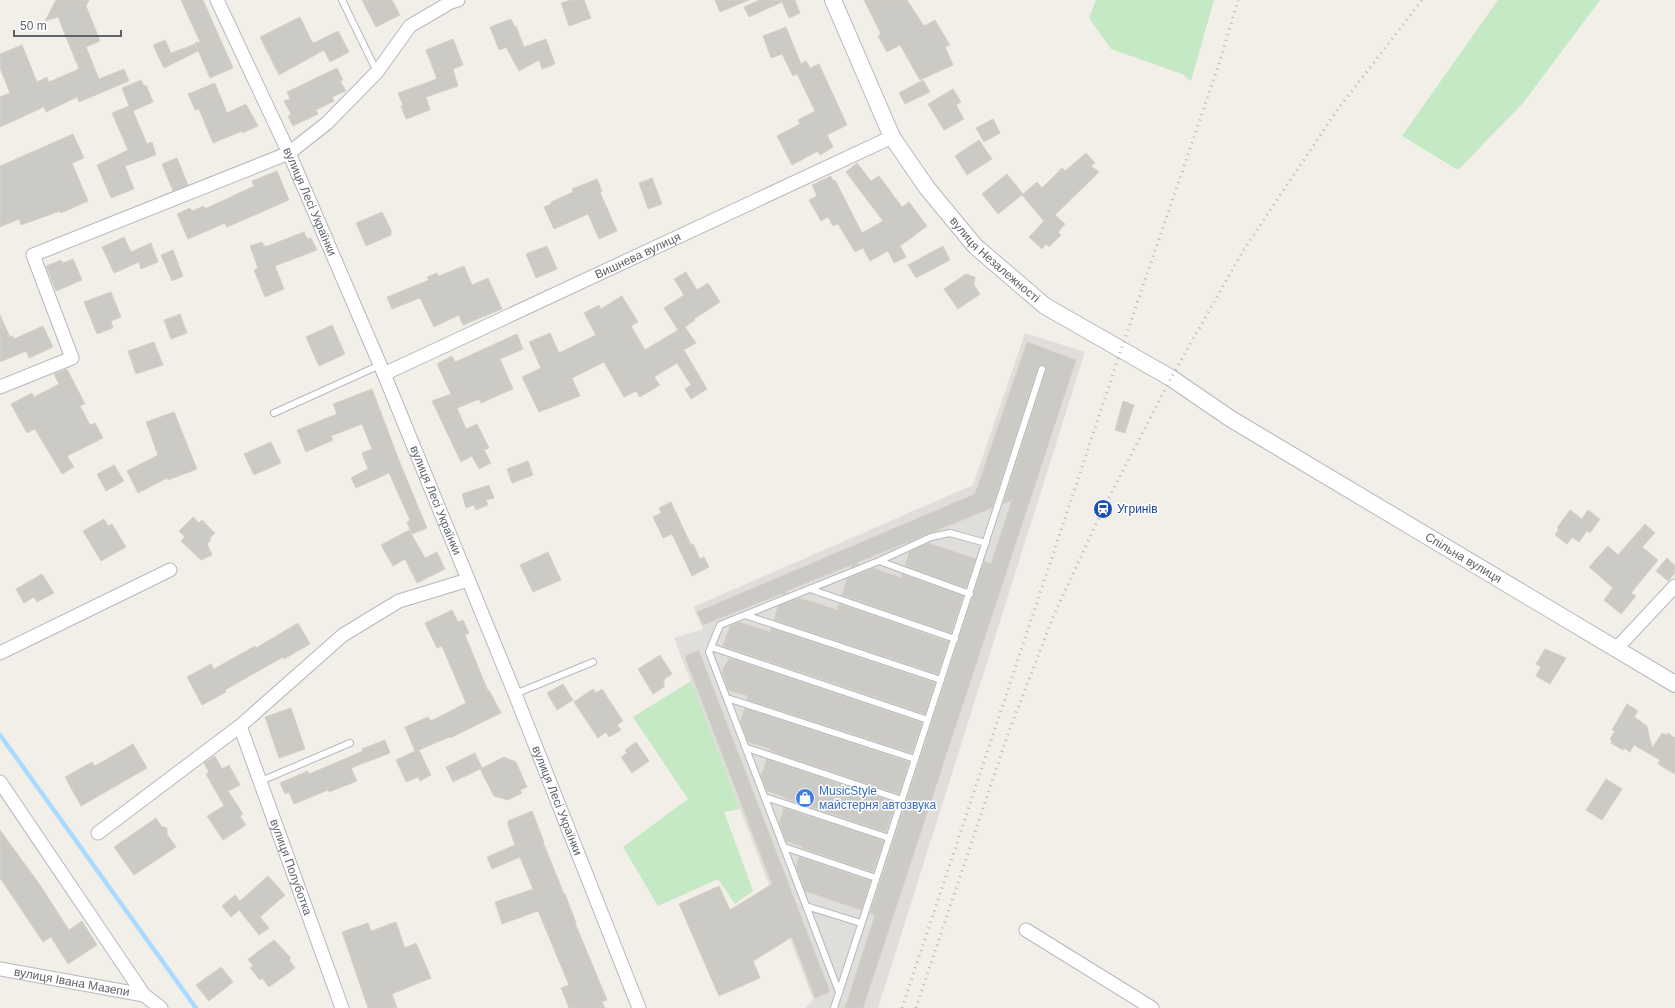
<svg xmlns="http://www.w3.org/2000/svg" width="1675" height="1008" font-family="Arial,sans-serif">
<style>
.industrial{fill:#e0deda}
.green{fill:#c5e8c5}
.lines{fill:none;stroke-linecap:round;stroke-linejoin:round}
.stream{stroke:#aadaff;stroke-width:4.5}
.building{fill:#cccac5;stroke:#d6d1c6}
.service-casing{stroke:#b5b8bc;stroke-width:8}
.minor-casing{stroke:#b5b8bc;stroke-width:15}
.tertiary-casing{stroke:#b5b8bc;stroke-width:18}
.service{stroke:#fff;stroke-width:6}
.minor{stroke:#fff;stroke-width:13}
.tertiary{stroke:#fff;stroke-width:16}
.rail{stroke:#b6b7b8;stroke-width:3;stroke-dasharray:1 5;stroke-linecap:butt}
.labels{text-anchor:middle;stroke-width:3;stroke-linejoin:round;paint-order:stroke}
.street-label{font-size:12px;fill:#5f6368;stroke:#fff}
.transit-label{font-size:12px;fill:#164399;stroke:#fff;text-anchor:start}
.shop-label{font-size:12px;fill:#366cbe;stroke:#fff;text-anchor:start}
</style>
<rect width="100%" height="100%" fill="#f1efe8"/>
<path class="industrial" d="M1025,333L1085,352L878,1008H806L813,999L674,638L703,629L693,607L973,485Z"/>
<path class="green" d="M1096,0H1214L1191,81L1182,74L1111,49L1089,18Z
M1498,0H1600L1523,103L1458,170L1402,136Z
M691,681L740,809L724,812L753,891L735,904L718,879L658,906L623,847L688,799L633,717Z"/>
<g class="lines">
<path class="stream" d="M0,735L196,1008"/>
</g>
<path class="building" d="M56,0H89L86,6L100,41L86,47L99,79L124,69L129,81L79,102L77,97L46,112L44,107L0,127V97L10,93L0,68V54L22,45L37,82L47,77L49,82L79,69L58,17L45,21Z
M181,0H203L233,68L210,78L195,43L200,42Z
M362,0H392L400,15L376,27Z
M571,0H584L591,18L569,26L561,3Z
M715,0H749L720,12Z
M759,0H795L800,13L789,18L782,2L749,17L744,7Z
M864,0H907L924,26L935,20L950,45L945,47L953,65L920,80L900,45L887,52L878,36L881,34Z
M300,17L312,42L314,43L338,31L349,52L330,62L324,50L279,75L260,37Z
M511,19L514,26H516L524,47L546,39L555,64L542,69L539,60L519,71L506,47L499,50L490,27Z
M786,27L801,64L806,61L810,68L819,64L847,125L827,135L833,147L820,155L818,151L792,165L777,136L800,124L798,120L815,111L797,74L793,76L782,54L771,58L763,36Z
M453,39L463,65L453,69L458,86L426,97L430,110L406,119L401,106L403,105L398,93L437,79L426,50Z
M165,40L171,53L195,44L198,51L164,68L153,45Z
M337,68L343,80L340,81L346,91L332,97L334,101L316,110L318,114L293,126L288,116L291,114L284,101L290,99L287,92Z
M141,80L144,86L146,85L153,102L133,111L147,144L152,142L156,155L125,166L134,189L111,198L97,165L128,150L112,113L129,106L122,88Z
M923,80L930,92L905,104L899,93Z
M215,83L227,113L246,104L258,126L242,133V131L213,143L199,109L195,110L188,94Z
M953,89L961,102L956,105L964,119L944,130L928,104Z
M993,119L1000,133L984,142L976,128Z
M73,134L84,158L72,163L88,201L61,213L60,211L21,225L19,219L0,227V166Z
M979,140L992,159L967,175L955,156Z
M1086,153L1095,163L1091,166L1099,172L1055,215L1065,224L1058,232L1061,235L1049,247L1046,244L1042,249L1029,237L1044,221L1022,195L1037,182L1042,188L1062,168L1065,171Z
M177,158L188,185L173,191L162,164Z
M857,163L871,181L879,176L902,207L909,202L927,226L900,246L906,257L894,263L888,251L870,261L863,248L855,252L838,224L833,226L828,217L821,221L809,200L817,196L812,185L831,176L833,181L835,180L862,233L883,221L846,172Z
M277,171L289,200L227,227L225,223L188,239L177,214L190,208L192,211L204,206L205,209L254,186L252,181Z
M1007,174L1023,194L998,214L982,194Z
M652,178L662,204L648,209L639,183Z
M597,179L602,191L600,192L617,231L599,239L588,214L554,229L544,207L551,204V202L573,192L572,189Z
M382,212L391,230V235L366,246L356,223Z
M304,232L307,239L311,238L317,250L275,266L284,289L265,297L254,270L258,268L250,246L262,242L265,247Z
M124,237L131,252L151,243L158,262L141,269L139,262L114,273L102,247Z
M547,246L557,269L536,278L526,254Z
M943,246L950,260L916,278L908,265Z
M173,250L183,276L172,281L161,255Z
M73,259L82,280L56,291L46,266L61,260L63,263Z
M464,266L472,285L488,278L502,309L463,325L459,315L434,327L420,298L392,309L387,297L429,280L427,277L437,273L439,276Z
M686,272L697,290L708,283L720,302L694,319L695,320L685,327L696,343L684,350L707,389L691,399L685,389L691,385L677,363L654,377L660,385L640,397L636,391L624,397L604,362L572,378L580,396L539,412L522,377L541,368L529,342L550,333L559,353L596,335L584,313L599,305L601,309L622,296L638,322L631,326L645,350L678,330L664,308L684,295L674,279Z
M966,274L975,277L974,285L980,294L958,309L944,289Z
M111,292L121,317L111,321L113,328L97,334L84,302Z
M180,314L187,333L171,339L164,320Z
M0,315L10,337L13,336L14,339L43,326L53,347L29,358L26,351L0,362Z
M332,325L345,354L319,366L306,337Z
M517,334L523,349L500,359L513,389L481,403L479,399L457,408L466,429L477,424L489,448L484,450L491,463L479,469L472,456L461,462L432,401L451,394L437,364L452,356L455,362Z
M154,342L163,365L136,374L128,351Z
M1027,342L1076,360L863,1008H845L875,915L870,913L984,561L991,564L1012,500L1003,504L1046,370V366L1041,365L1038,368L992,508L856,563L859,564L851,568V565L784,592L787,593L782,595L783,593L703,625L697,612L975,494Z
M67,369L85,404L80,406L90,425L95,423L103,438L67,456L74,467L62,474L35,429L27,433L11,404L32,393L34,397L59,384L54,374Z
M372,389L400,463L427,528L412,534L407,522L410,520L389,473L356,488L351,478L368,469L362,453L372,449L362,424L331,436L333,440L306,452L297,430L337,414L333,404Z
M1123,401L1134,405L1125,433L1115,430Z
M174,412L197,469L168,480L167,478L138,493L127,471L158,455L146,422Z
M271,442L281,463L254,475L244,454Z
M528,461L533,475L512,483L507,469Z
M114,465L124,481L106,491L97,474Z
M489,485L494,498L486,500L488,505L476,510L474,505L466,508L462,494Z
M671,502L691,545L693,544L700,559L704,557L709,567L692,576L672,534L663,538L653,517L661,513L659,508Z
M1570,510L1582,519L1588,510L1600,519L1590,533L1587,531L1579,542L1572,537L1567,544L1555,535L1559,529L1557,528Z
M193,517L199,523L202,520L215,533L209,539L211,540L207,544L212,555L201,560L181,541L185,537L179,531Z
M104,519L108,526L112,524L126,547L101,561L83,531Z
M1645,524L1655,533L1642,547L1658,560L1631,593L1636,596L1621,614L1604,600L1613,588L1589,567L1608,546L1618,555Z
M409,530L425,558L437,552L445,569L417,583L405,559L393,566L381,545Z
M928,543L976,559L966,588L905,566L909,552Z
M548,552L561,580L533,592L520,565Z
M1667,558L1675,566V573L1668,581L1656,571Z
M873,568L901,578L902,574L963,596L951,633L842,595L847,579Z
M42,574L54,593L37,602L34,597L24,603L16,589Z
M800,598L837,610L839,604L949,642L938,674L774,620L778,606Z
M452,610L458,622L463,620L469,633L465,635L488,691L489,690L501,713L450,738L449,737L419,750L431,775L420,781L418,777L406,782L396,760L415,751L405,727L428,717L431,721L466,703L442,646L437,648L425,623Z
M739,622L770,632L771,628L935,683L925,714L723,646L730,626Z
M298,623L310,644L284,659L283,657L225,690L226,692L202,705L187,677L211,664L214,669L255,646L256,648Z
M1545,649L1566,658L1550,684L1536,676L1541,667L1536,664Z
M699,651L830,992L815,998L792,937L753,961L760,978L719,996L679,904L719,886L730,910L772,884L686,660V655Z
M660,655L672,674L664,679V687L653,694L638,669Z
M729,658L922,723L912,753L747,700L748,696L728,690L722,672Z
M563,684L573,700L557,710L547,693Z
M593,689L596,693L602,689L623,721L617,725L621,730L609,737L606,732L598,738L574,702Z
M1627,704L1638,711L1634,717L1647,726L1652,748L1662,733L1666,735L1668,733L1675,738V774L1658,764L1660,760L1634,745L1630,752L1624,748L1623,750L1611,743L1612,741L1610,739L1615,731L1612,730Z
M291,708L305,749L279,758L265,717Z
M745,708L909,762L899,794L770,751V749L748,742L740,721Z
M385,740L390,753L351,768L357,781L329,792L328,790L294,804L289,792L285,794L280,783L308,771L309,774L363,751L362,749Z
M636,742L649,761L632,773L621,757L627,753L625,750Z
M133,744L147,768L81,806L65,777L92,762L95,766Z
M475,753L482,768L453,782L446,767Z
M215,756L222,769L229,765L240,785L228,791L243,814L240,816L246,825L223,840L207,816L224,806L206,774L209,772L204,763Z
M504,757L516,762L527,787L520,790L522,793L508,800L494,796L480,769Z
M767,759L896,803L886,832L787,799V798L767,791L761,776Z
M1606,779L1622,789L1602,820L1586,810Z
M784,808L884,841L873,872L802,848L803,847L786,841L779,823Z
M532,811L544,842H543L564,894H565L576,923H575L607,1000L602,1002L605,1008H569L561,988L569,985L538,911L502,924L495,902L533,889L520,857L492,869L487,857L515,845L508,825V821Z
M156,818L161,826L167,828V834L176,847L134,875L114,847Z
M0,830L40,885L69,930L82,921L97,945L68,964L51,937L43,942L0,878Z
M799,857L871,881L861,910L805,891L796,867Z
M268,876L285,895L260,917L269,928L259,935L239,910L231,917L222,906L235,895L240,901Z
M396,922L405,948L416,943L431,978L392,994L397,1008H368L342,932L368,923L371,931Z
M274,940L291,958L289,960L295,968L269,987L262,978L260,980L250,968L253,966L248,959Z
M221,967L233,982L209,1001L196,985Z"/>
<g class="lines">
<defs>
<path id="service" d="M342,0L377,72
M274,413L380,365
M879,561L970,594
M810,589L955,639
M745,615L941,680
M711,647L928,720
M515,694L593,662
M727,698L915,759
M747,748L902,800
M261,781L350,743
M765,797L889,838
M784,847L876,878
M806,906L861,923
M839,992L709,652L720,625L879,561L931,537L950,533L986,543
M834,1008L1042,369"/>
<g id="minor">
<path id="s1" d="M217,0L289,153L384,374L515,694L639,1008"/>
<path id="s2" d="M384,374L892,137"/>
<path d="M0,387L72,358L33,255L289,153L327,123L377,72L410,26L451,2L458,0"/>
<path d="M1616,649L1675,586"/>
<path d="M0,653L170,570"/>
<path id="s3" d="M240,726L342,1008"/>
<path d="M0,782L144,995L161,1008"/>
<path d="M98,833L240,726L343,635L399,601L468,580"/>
<path d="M1026,930L1152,1008"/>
<path id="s4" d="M0,969L144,995"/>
</g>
<g id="tertiary">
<path id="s5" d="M833,0L892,137L927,188L975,246L1045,306L1171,378L1231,419L1675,684"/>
</g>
</defs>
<use href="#service" class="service-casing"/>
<use href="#minor" class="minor-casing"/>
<use href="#tertiary" class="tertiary-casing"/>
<use href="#service" class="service"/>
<use href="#minor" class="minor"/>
<use href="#tertiary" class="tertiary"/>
<path class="rail" d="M902,1008L1121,350L1219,64L1238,0
M916,1008L1008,734L1053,617L1103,509L1171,378L1243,251L1335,113L1422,0"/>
</g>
<defs>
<symbol id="station-disc" viewBox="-11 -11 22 22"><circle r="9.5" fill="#1a4fb4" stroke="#fff"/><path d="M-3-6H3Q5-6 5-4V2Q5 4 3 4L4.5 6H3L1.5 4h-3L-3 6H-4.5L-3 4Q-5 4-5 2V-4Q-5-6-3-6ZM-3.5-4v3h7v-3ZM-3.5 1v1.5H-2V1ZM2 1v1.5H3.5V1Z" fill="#fff"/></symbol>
<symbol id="shop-disc" viewBox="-11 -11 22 22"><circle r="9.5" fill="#3f7fe0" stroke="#fff"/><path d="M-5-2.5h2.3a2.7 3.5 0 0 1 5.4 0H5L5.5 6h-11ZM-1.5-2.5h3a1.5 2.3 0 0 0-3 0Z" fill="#fff"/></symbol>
</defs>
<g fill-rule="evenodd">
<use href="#station-disc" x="1092" y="498" width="22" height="22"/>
<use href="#shop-disc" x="794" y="787" width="22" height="22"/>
</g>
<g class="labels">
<g class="street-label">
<text dy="4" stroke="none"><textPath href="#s1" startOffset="222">вулиця Лесі Українки</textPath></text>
<text dy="4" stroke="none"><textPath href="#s2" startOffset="280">Вишнева вулиця</textPath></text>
<text dy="4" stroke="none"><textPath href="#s5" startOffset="310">вулиця Незалежності</textPath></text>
<text dy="4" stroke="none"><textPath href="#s1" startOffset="546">вулиця Лесі Українки</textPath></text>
<text dy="4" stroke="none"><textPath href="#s5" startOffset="867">Спільна вулиця</textPath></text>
<text dy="4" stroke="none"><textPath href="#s1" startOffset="870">вулиця Лесі Українки</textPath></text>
<text dy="4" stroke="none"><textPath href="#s3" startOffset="150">вулиця Полуботка</textPath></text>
<text dy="4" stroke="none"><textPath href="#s4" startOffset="73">вулиця Івана Мазепи</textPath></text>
</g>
<g class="transit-label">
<text x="1117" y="513">Угринів</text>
</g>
<g class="shop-label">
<text x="819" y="795">MusicStyle<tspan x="819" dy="14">майстерня автозвука</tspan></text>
</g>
</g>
<path d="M14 30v6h107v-6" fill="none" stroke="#5f6368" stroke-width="2"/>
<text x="20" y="30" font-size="12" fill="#5f6368" stroke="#ffffff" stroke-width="3" paint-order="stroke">50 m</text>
</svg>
